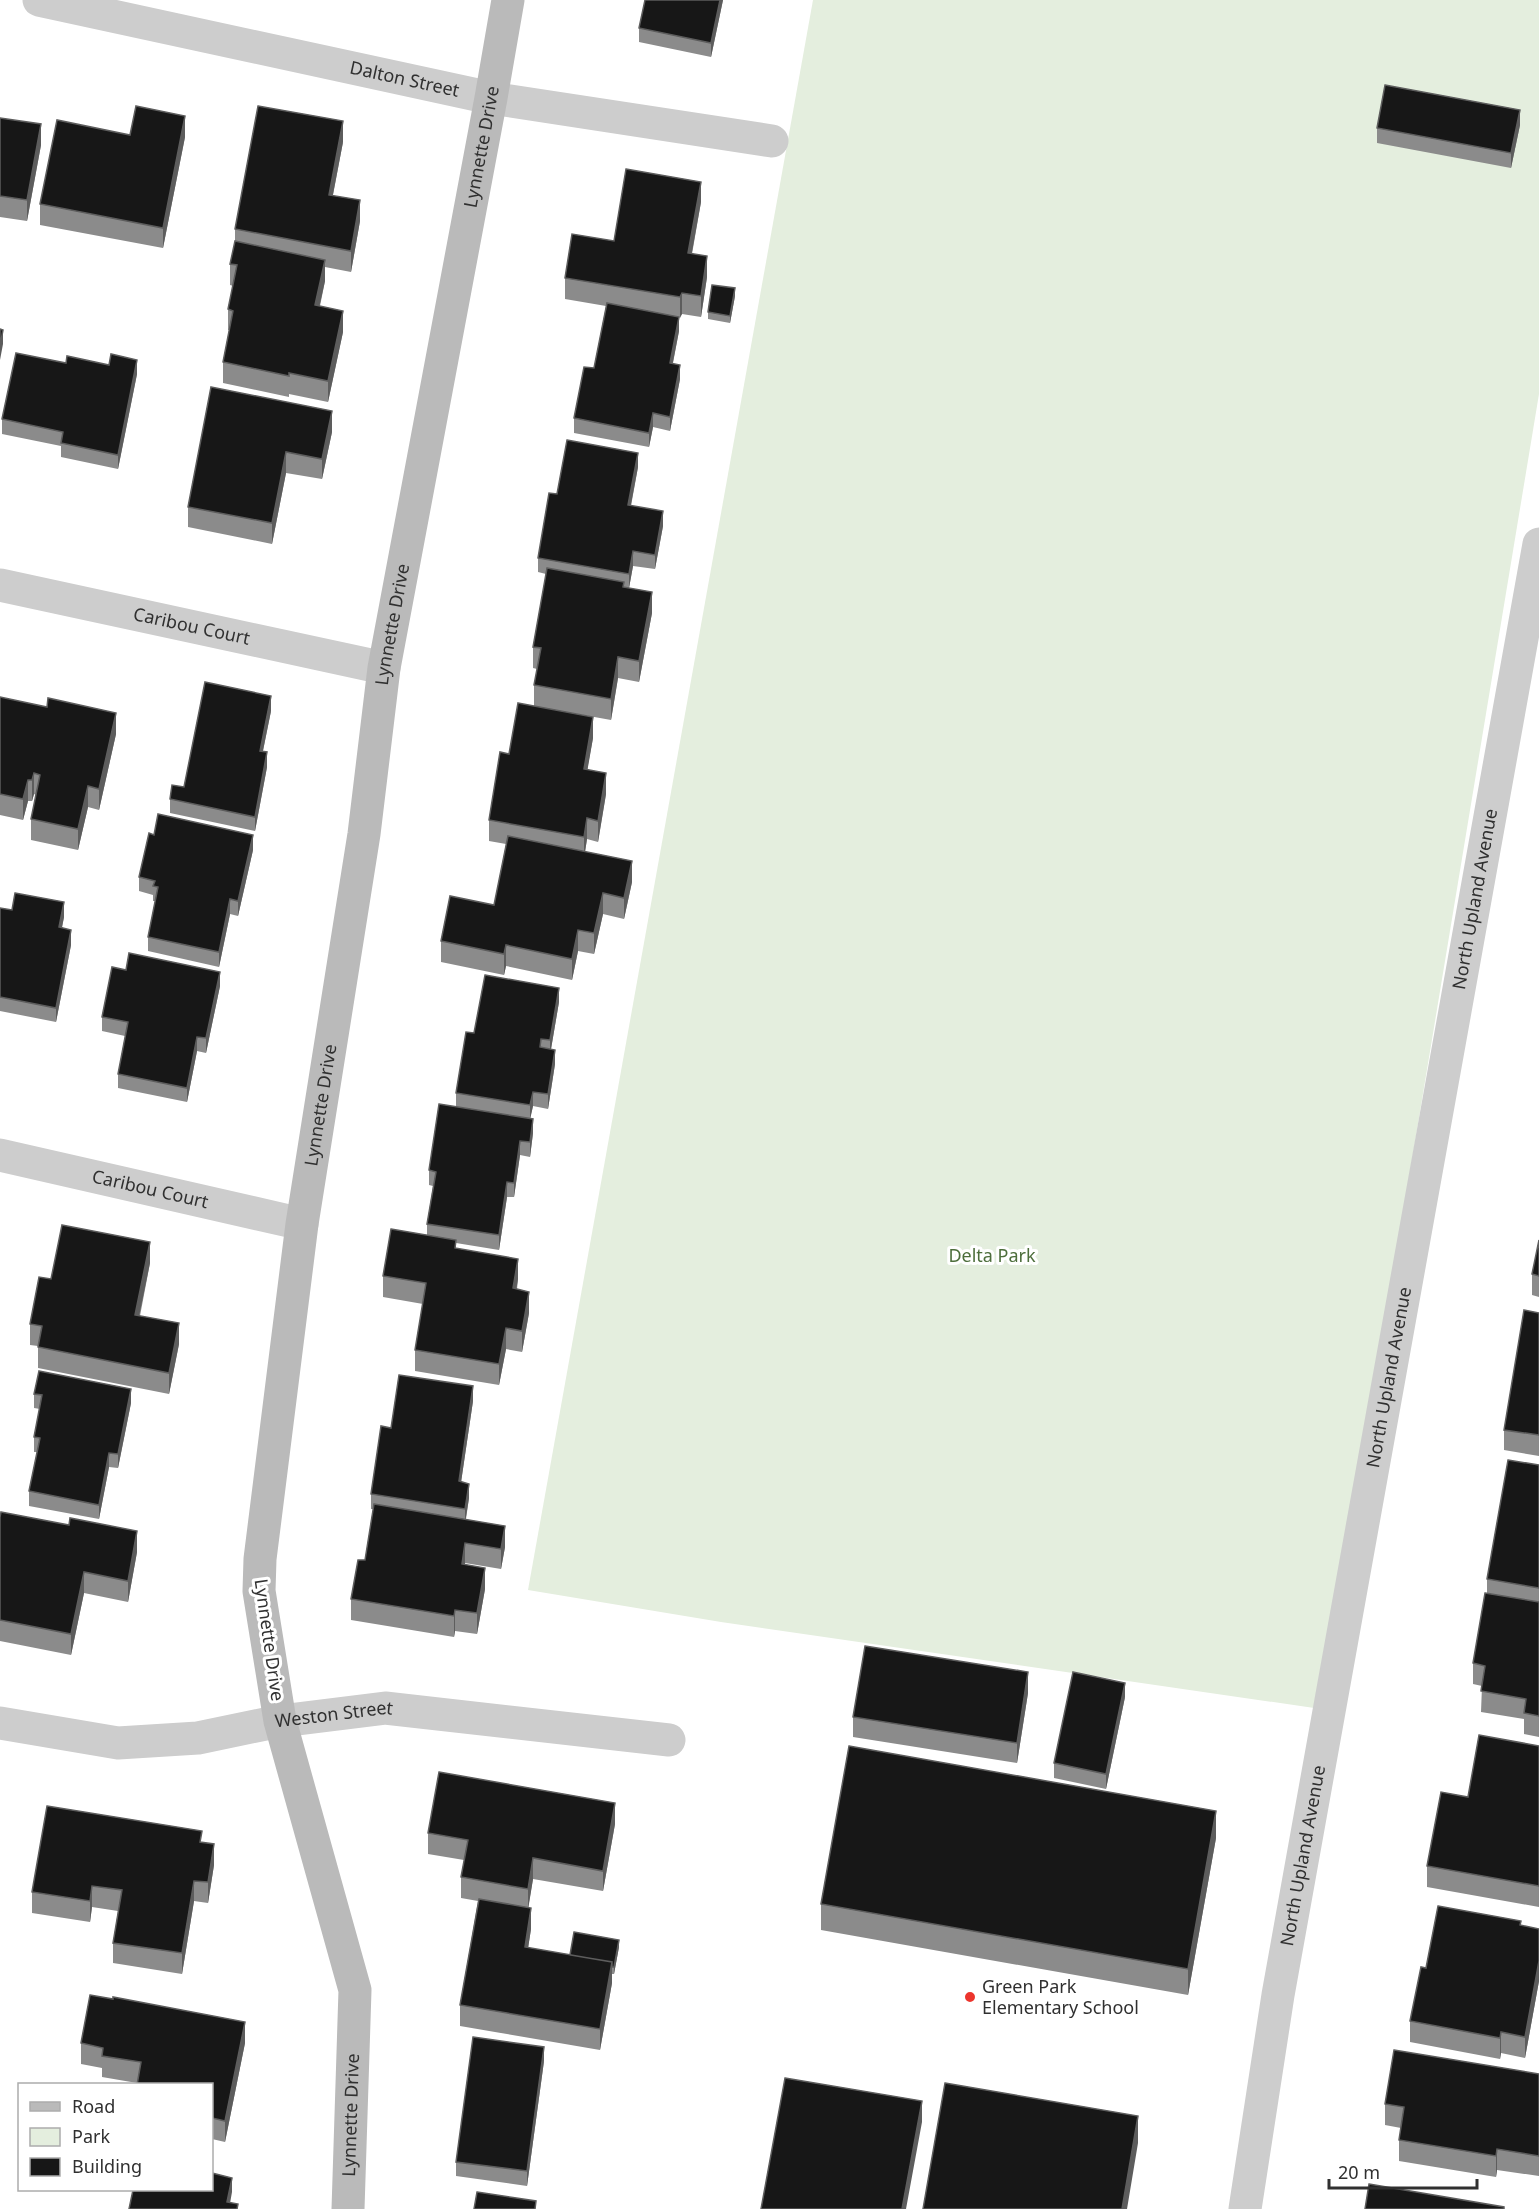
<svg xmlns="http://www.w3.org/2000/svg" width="1539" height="2209" font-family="'Noto Sans',sans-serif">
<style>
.green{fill:#e4eede}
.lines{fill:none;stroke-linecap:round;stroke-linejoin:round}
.street{stroke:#cdcdcd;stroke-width:33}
.secondary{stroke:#bababa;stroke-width:33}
.wall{fill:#8b8b8b}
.shaded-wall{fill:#5d5d5d}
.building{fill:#171717;stroke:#5d5d5d;stroke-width:1.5}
.poi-dot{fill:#ec352d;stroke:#fff;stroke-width:2}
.labels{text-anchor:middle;stroke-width:6;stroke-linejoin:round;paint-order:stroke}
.street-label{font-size:18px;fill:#303030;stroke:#fff}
.park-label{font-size:18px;fill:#4d6e3b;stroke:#fff}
.poi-label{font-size:18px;fill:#303030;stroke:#fff;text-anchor:start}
</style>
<rect width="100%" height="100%" fill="#fff"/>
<path class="green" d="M813,0H1539V394L1321,1709L721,1622L528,1590Z"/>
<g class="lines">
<g class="street">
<path id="s1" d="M39,0L491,98L772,141"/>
<path id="s2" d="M0,585L384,668"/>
<path id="s3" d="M0,1155L302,1224"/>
<path id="s4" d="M0,1723L118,1743L198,1738L280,1721L385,1708L669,1740"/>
<path id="s5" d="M1245,2209L1278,1995L1539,544"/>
</g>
<path class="secondary" id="s6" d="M348,2209L355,1990L280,1721L259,1591L260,1559L302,1224L364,834L384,668L491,98L508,0"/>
</g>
<path class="wall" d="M645,0H723L711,57L639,42V28Z
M0,118L41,145L27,221L0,217Z
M1520,125L1511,168L1377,143V128Z
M130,135L185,137L163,248L40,225V204Z
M343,142L333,195L360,221L351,272L325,267V281L320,306L343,332L328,402L289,394V397L223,383V362L229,330H228V309L233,286L230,285V264L235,243V229Z
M701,202L692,254L707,277L701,317L682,314L679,318V331L673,363L680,379L670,431L653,427L649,447L574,433V418L594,368L606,306L565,299V278L614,241Z
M735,296L730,323L708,319V312Z
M66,363L137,374L118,469L61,457V446L2,434V419Z
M211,387L332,432L322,479L286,473L272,544L188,527V507Z
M638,467L631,506L663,526L655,569L633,566L629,588L652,613L639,682L618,678L611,720L572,713L593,738L587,770L606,794L598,842L587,839L585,852L632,882L624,919L603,914L594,954L578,951L572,980L506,966L504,975L441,962V941L494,905L506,844L489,841V820L509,754L534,706V685L537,669L533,668V647L546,574L538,572V558L557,494Z
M0,697L116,734L99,810L88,807L78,850L31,840V819L36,795L34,794L32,801H28L23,820L0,815Z
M271,711L263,751L267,767L255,831L170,813V799Z
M253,850L238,916L230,914L219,967L148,951V937L155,901H153V895L139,891V877Z
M0,908L12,910L64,917L62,928L71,945L56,1022L0,1011Z
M126,970L220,986L206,1053L197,1051L187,1102L118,1088V1074L125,1036L102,1031V1017Z
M559,1002L551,1049L555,1064L548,1109L533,1106L530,1118L533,1133L530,1157L520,1155L514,1197H507L499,1250L456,1243V1248L518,1279L517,1289L529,1313L522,1352L506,1349L499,1385L415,1371V1350L423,1304L383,1297V1276L427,1235V1224L433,1186L429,1185V1170L456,1106V1093L474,1033Z
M1539,1240V1297L1532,1295V1274Z
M150,1263L140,1316L179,1344L169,1394L38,1368V1346L30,1345V1324L51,1279Z
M1539,1313V1456L1504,1450V1430Z
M34,1394L131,1403L118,1468L109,1467L99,1519L29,1506V1491L37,1452H34V1437L40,1409L34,1408Z
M473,1401L461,1482L469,1498L466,1519L505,1547L501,1569L465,1563V1565L485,1589L477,1634L455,1631L454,1637L351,1620V1599L365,1560L373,1509H371V1494L391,1428Z
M1539,1465V1737L1524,1734V1719L1481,1712L1482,1686L1473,1684V1663L1487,1593V1579Z
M0,1517L137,1552L128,1602L84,1593L71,1655L0,1641Z
M1028,1693L1017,1763L853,1737V1717Z
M1125,1697L1106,1789L1054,1778V1763Z
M1539,1746V1907L1427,1887V1866L1468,1797Z
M615,1824L603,1891L533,1879L528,1908L531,1929L528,1948L570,1955L619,1947L614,1974H612V1983L600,2050L460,2026V2005L478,1901L461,1898V1877L464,1860L428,1854V1833Z
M1216,1838L1188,1995L821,1930V1904Z
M202,1842L214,1865L208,1903L194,1901L182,1974L113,1963V1943L118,1911L92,1907L90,1922L32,1913V1892Z
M1521,1926L1539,1929V1981L1525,2058L1501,2053L1500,2059L1410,2042V2021L1426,1968Z
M81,2043H245L225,2142L212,2139V2085L137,2083L102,2077V2068L81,2064Z
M544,2061L527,2186L456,2176V2162Z
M1539,2074V2176L1497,2170L1496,2177L1399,2161V2140L1401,2128L1385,2125V2104Z"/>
<path class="shaded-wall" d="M720,0H723L711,57V43Z
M1520,110V125L1511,168V153Z
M185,116V137L163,248V228Z
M343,121V142L329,215V195Z
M41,124V145L27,221V200Z
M701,182V202L688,274V253Z
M360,200V221L351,272V251Z
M707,256V277L701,317V296Z
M325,260V281L315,326V305Z
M735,288V296L730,323V316Z
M682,293V314L680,318V297Z
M343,311V332L328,402V381Z
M679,317V331L670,377V363Z
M3,330V344L0,360V346Z
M137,360V374L118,469V455Z
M680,365V379L670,431V417Z
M332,411V432L322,479V459Z
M653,413V427L649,447V433Z
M286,452V473L272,544V523Z
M638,453V467L628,520V505Z
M663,511V526L655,569V555Z
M633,551V566L629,588V574Z
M652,592V613L639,682V661Z
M618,657V678L611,720V699Z
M271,696V711L260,765V751Z
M116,713V734L99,810V789Z
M593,717V738L584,790V769Z
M267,752V767L255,831V817Z
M34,773V794L32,801V780Z
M606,773V794L598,842V821Z
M28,780V801L23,820V799Z
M88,786V807L78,850V829Z
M587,818V839L584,858V837Z
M253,835V850L238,916V901Z
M632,861V882L624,919V898Z
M603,893V914L594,954V933Z
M230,899V914L219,967V952Z
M64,902V917L59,941V927Z
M71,930V945L56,1022V1008Z
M578,930V951L572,980V959Z
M506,945V966L504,975V954Z
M220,972V986L206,1053V1038Z
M559,988V1002L550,1055V1040Z
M197,1037V1051L187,1102V1088Z
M555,1050V1064L548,1109V1094Z
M533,1092V1106L530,1120V1105Z
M533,1119V1133L530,1157V1142Z
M520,1141V1155L514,1197V1183Z
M507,1182V1197L499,1250V1235Z
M150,1242V1263L135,1336V1315Z
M518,1259V1279L513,1309V1288Z
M529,1292V1313L522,1352V1331Z
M179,1323V1344L169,1394V1373Z
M506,1328V1349L499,1385V1364Z
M473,1386V1401L459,1496V1481Z
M131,1389V1403L118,1468V1454Z
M109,1453V1467L99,1519V1505Z
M469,1484V1498L465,1523V1509Z
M505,1526V1547L501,1569V1549Z
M137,1531V1552L128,1602V1581Z
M465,1543V1563L462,1585V1564Z
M485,1568V1589L477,1634V1613Z
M84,1572V1593L71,1655V1634Z
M455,1610V1631L454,1637V1616Z
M1028,1672V1693L1017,1763V1743Z
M1125,1683V1697L1106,1789V1774Z
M615,1803V1824L603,1891V1871Z
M1216,1811V1838L1188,1995V1969Z
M214,1844V1865L208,1903V1882Z
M533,1858V1879L528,1910V1889Z
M194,1881V1901L182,1974V1953Z
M92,1886V1907L90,1922V1901Z
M531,1908V1929L525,1968V1947Z
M619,1940V1947L614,1974V1967Z
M1539,1961V1981L1525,2058V2037Z
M612,1962V1983L600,2050V2029Z
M245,2022V2043L225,2142V2121Z
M1501,2032V2053L1500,2059V2038Z
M544,2047V2061L527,2186V2171Z
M922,2101V2122L906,2209H902Z
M1138,2116V2143L1127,2209H1122Z
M1497,2149V2170L1496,2177V2156Z
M232,2178V2192L229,2209L227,2202Z"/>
<path class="building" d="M645,0H720L711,43L639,28Z
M1385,85L1520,110L1511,153L1377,128Z
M136,106L185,116L163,228L40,204L57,120L130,135Z
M258,106L343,121L329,195L360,200L351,251L235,229Z
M0,118L41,124L27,200L0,196Z
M626,169L701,182L688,253L707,256L701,296L682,293L680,297L565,278L572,234L614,241Z
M235,241L325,260L315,305L343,311L328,381L289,373V376L223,362L233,311L228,309L237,265L230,264Z
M712,285L735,288L730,316L708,312Z
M607,303L679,317L670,363L680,365L670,417L653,413L649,433L574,418L584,367L594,368Z
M0,329L3,330L0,346Z
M16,353L66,363L67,356L109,365L111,354L137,360L118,455L61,443L63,432L2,419Z
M211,387L332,411L322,459L286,452L272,523L188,507Z
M567,440L638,453L628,505L663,511L655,555L633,551L629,574L538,558L549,493L557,494Z
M547,568L624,582L623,587L652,592L639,661L618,657L611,699L534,685L541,648L533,647Z
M205,682L271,696L260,751L267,752L255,817L170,799L172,785L184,787Z
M0,697L47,707L48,698L116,713L99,789L88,786L78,829L31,819L40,775L34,773L32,780H28L23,799L0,794Z
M518,703L593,717L584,769L606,773L598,821L587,818L584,837L489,820L500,752L509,754Z
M158,814L253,835L238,901L230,899L219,952L148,937L158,887L153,886L155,881L139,877L149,833L154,835Z
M508,836L632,861L624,898L603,893L594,933L578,930L572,959L506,945L504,954L441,941L450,896L494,905Z
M15,893L64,902L59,927L71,930L56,1008L0,997V908L12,910Z
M129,953L220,972L206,1038L197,1037L187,1088L118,1074L128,1022L102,1017L112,967L126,970Z
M485,975L559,988L550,1040L541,1039L540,1047L555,1050L548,1094L533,1092L530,1105L456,1093L466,1032L474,1033Z
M439,1104L533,1119L530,1142L520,1141L514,1183L507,1182L499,1235L427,1224L436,1172L429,1170Z
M62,1225L150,1242L135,1315L179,1323L169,1373L38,1347L42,1326L30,1324L39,1277L51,1279Z
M391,1229L456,1240L455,1248L518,1259L513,1288L529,1292L522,1331L506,1328L499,1364L415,1350L426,1283L383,1276Z
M1539,1240V1276L1532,1274Z
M1524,1310L1539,1313V1435L1504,1430Z
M39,1371L131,1389L118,1454L109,1453L99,1505L29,1491L40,1438L34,1437L42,1395L34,1394Z
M399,1375L473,1386L459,1481L469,1484L465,1509L371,1494L381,1426L391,1428Z
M1508,1460L1539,1465V1588L1487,1579Z
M374,1504L505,1526L501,1549L465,1543L462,1564L485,1568L477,1613L455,1610L454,1616L351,1599L358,1560H365Z
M1,1512L69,1525L70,1518L137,1531L128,1581L84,1572L71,1634L0,1620V1517Z
M1485,1593L1539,1602V1716L1524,1713L1526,1699L1481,1691L1485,1666L1473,1663Z
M865,1646L1028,1672L1017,1743L853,1717Z
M1073,1672L1125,1683L1106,1774L1054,1763Z
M1479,1735L1539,1746V1886L1427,1866L1441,1792L1468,1797Z
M849,1746L1216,1811L1188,1969L821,1904Z
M439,1772L615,1803L603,1871L533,1858L528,1889L461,1877L468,1840L428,1833Z
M47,1806L202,1831L200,1842L214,1844L208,1882L194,1881L182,1953L113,1943L122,1890L92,1886L90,1901L32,1892Z
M479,1899L531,1908L525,1947L612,1962L600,2029L460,2005Z
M1438,1906L1521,1921L1520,1925L1539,1929V1961L1525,2037L1501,2032L1500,2038L1410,2021L1421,1967L1426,1968Z
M574,1932L619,1940L614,1967H612V1962L570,1955Z
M90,1995L113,1999V1997L245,2022L225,2121L212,2118V2085H137L141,2062L102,2056L103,2048L81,2043Z
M473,2037L544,2047L527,2171L456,2162Z
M1394,2050L1539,2074V2156L1497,2149L1496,2156L1399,2140L1404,2107L1385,2104Z
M785,2078L922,2101L902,2209H761Z
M945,2083L1138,2116L1122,2209H923Z
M212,2173L232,2178L227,2202L238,2204L237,2209H129L133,2190H212Z
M1369,2184L1504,2207V2209H1365Z
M477,2192L536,2201L535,2209H474Z"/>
<circle class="poi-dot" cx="970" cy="1997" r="6"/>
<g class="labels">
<g class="street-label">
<text dy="6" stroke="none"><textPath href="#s1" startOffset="374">Dalton Street</textPath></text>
<text dy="6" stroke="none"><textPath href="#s6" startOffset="2092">Lynnette Drive</textPath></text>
<text dy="6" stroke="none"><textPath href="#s6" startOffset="1606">Lynnette Drive</textPath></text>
<text dy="6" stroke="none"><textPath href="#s2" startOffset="196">Caribou Court</textPath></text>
<text dy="6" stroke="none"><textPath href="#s5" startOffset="1330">North Upland Avenue</textPath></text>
<text dy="6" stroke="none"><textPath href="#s6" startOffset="1120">Lynnette Drive</textPath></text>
<text dy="6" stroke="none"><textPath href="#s3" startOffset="154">Caribou Court</textPath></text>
<text dy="6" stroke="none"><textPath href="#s5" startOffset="844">North Upland Avenue</textPath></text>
<text transform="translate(269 1640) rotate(82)" y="6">Lynnette Drive</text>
<text dy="6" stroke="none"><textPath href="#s4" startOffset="338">Weston Street</textPath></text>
<text dy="6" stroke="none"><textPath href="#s5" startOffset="358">North Upland Avenue</textPath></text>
<text dy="6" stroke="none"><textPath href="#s6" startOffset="94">Lynnette Drive</textPath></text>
</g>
<g class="park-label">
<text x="992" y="1262">Delta Park</text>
</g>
<g class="poi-label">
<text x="982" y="1993">Green Park<tspan x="982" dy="21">Elementary School</tspan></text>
</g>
</g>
<rect x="18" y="2083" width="195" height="108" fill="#ffffff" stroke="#acacac" stroke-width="1.5"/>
<rect x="30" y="2102" width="30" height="9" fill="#bababa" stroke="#acacac" stroke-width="1.5"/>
<text x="72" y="2113" font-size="18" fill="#303030">Road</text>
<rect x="30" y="2128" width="30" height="18" fill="#e4eede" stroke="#acacac" stroke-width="1.5"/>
<text x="72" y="2143" font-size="18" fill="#303030">Park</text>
<rect x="30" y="2158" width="30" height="18" fill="#171717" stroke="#acacac" stroke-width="1.5"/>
<text x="72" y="2173" font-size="18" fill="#303030">Building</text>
<path d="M1329 2179v9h148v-9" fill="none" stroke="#303030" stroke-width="3"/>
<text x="1338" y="2179" font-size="18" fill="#303030" stroke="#ffffff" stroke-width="4.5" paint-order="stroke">20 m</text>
</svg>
